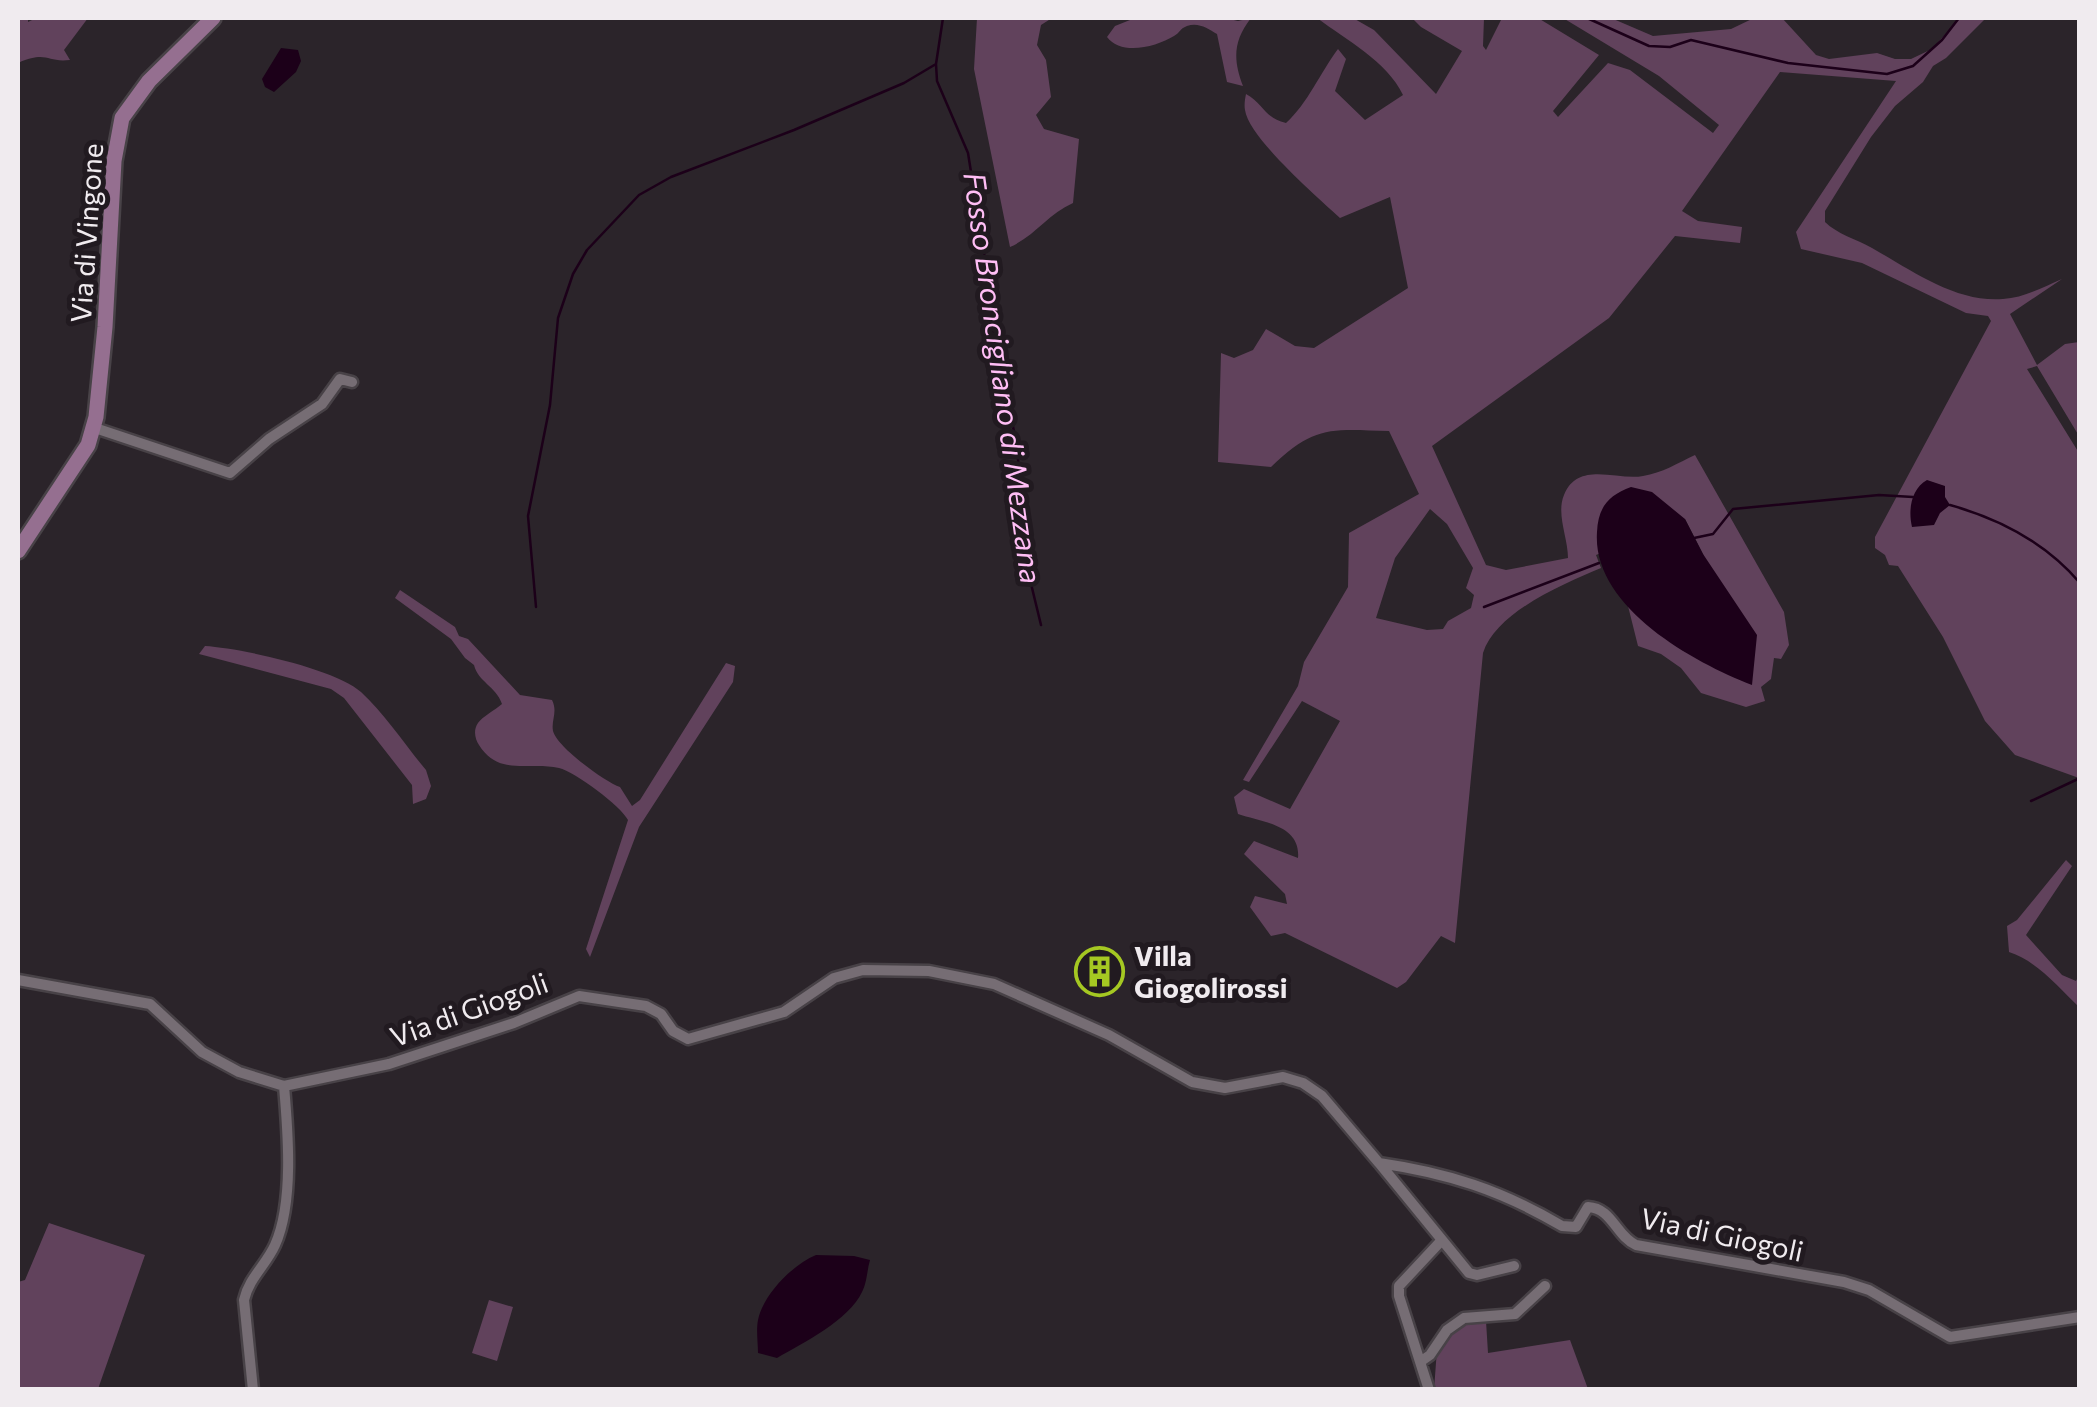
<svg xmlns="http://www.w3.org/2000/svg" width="2097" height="1407" font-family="Commissioner,sans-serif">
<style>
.green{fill:#61425c;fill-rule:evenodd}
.water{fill:#1c0019}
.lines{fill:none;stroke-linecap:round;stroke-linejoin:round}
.stream{stroke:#1c0019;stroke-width:2.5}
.street-casing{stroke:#484247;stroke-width:15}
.secondary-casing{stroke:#484247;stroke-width:20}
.street{stroke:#766d74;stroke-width:10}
.secondary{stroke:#956f90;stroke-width:15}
.labels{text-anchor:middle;stroke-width:10;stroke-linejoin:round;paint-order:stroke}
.street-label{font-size:28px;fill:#f0ebef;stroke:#211a20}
.poi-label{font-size:28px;font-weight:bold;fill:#f0ebef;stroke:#211a20;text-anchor:start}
.water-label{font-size:30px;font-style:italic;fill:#ffbef5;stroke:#211a20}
</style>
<rect width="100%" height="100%" fill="#2b242a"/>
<path class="green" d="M18,18H28V22L36,18H88L64,50L70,60C46,63 48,50 18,63Z
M977,18H1052L1041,25L1037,45L1046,60L1051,97L1036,115L1044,129L1079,139L1073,203C1048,214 1035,236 1010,247L974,69Z
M1135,18H1225L1238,21L1251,18C1233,41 1233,60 1243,86L1227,82L1217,34C1208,29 1199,22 1187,26C1179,29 1181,32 1174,36C1156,47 1121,56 1107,37L1115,26Z
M1317,18H1353L1374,30L1436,94L1462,51L1421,27L1412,18H1484L1483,46L1486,50L1502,18H1538L1599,55L1553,111L1558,117L1608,63L1630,70L1713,133L1719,125L1659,76L1563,18H1611L1653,36L1731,29L1754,18H1782L1816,55L1829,59L1877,53L1895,59H1911L1932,49L1960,18H1986L1946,58L1933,66L1923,82L1895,106L1871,137L1825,211V222C1837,234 1856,239 1872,248C1911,270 1956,303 2003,299C2024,298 2043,287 2062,279L2010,314L2037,365L2065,344L2079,342V436L2037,366L2027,369L2079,453V778L2015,755L1985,721L1943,637L1898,566L1889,565L1885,555L1875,548V537L1991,321L1988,316L1966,313L1862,263L1801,249L1796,232L1896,81L1780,72L1682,211L1698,221L1742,227L1740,243L1675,236L1609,318L1432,446L1486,565L1506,570L1568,558C1568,538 1556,514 1564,495C1578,460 1618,481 1643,476C1662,473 1678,463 1695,455L1784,612L1789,645L1781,659L1774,658L1771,679L1761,687L1765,701L1746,707L1701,693L1681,668L1661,654L1638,646L1628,606L1682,650L1751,684L1703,554L1685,519L1596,555L1601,568C1563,584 1496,612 1483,653L1455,943L1441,936L1406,982L1397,988L1285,933L1271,936L1250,907L1255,896L1287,904L1285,894L1244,854L1254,841L1298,858C1301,825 1262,822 1238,814L1234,797L1244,789L1290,809L1340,721L1302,701L1249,782L1243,780L1298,686L1304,662L1348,587L1349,533L1419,494L1389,431C1331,429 1314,425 1271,467L1218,462L1221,353L1234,358L1253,350L1266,329L1295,346L1314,348L1408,288L1390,197L1340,218C1317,197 1249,138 1245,110C1244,105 1245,99 1246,94C1264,104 1264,118 1286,123C1308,103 1320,73 1338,49L1346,59L1335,91L1365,120L1403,95C1387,61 1346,40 1317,18ZM1430,509L1447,524L1473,568L1466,588L1474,595L1471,608L1448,621L1443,629L1427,630L1376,618L1395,558Z
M400,590L455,627L459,636L468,639L520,695L552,700C558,712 551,720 553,731C557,747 605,782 620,787L632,806L640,800L726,663L735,666L733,682L639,827L590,957L586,949L628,820C621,806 575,772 559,768C529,761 499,777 479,745C475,739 473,730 478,723C482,717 495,710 502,704C496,686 478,682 474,665L465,658L451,639L395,598Z
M205,646C240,648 336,669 361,692C385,714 405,745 426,770L431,786L426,799L413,804L412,785L344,698L331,689L199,654Z
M2066,860L2072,866L2026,935L2062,975L2076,981L2079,975V1007C2058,987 2037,961 2009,952L2007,926L2017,920Z
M49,1223L145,1255L98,1389H18V1282L25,1280Z
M489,1300L513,1307L497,1361L472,1353Z
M1486,1321L1488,1353L1570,1340L1588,1389L1434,1390L1437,1349L1461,1324Z"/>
<path class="water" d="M281,48L298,50L301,61L296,72L274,92L265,87L262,79Z
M1927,480L1945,486V497L1950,505L1940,513L1934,525L1912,527C1908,510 1911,489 1927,480Z
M1631,487L1652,492L1685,519L1703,554L1757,635L1752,685C1691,661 1592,606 1597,532C1598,507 1609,495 1631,487Z
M816,1255L854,1256L870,1260C867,1270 867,1283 862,1292C849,1320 803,1343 777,1358L758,1353C758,1343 756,1330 758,1320C763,1295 792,1265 816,1255Z"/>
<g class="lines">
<path class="stream" d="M943,18L936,64L937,81L968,153L988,279L991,326L1017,445L1025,559L1041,625
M1587,18L1649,46L1670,47L1691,40L1788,63L1887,74L1913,66L1942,40L1959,18
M1950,505C2000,519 2046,543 2080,583
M1694,538L1713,534L1733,509L1879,495L1913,497
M536,607L528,516L550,405L558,318L573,274L587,250L639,195L671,177L794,130L904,83L936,64
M1484,607L1599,563
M2031,801L2080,778"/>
<defs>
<path id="street" d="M95,428L230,473L269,439L322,404L340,379L352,382
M18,980L150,1004L202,1052L239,1072L284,1086L389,1064L514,1023L579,996L646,1006L661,1014L673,1031L688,1039L784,1012L834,978L863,970L929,971L994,984L1109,1035L1192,1082L1225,1088L1283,1077L1303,1083L1322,1096L1379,1163C1448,1173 1501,1190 1562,1226L1576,1227L1588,1207C1612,1208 1616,1236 1636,1245L1844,1282L1869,1290L1950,1337L2080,1317
M1380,1164L1469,1273L1477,1275L1514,1266
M1420,1362L1430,1355L1447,1330L1464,1318L1515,1314L1545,1286
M253,1390L244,1300C249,1278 266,1265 275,1245C294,1203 288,1132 284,1086
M1429,1390L1399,1296V1286L1441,1241"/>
<path id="secondary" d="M18,551L88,445L96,417L105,327L114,161L122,118L149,81L213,18"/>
</defs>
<use href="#street" class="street-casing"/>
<use href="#secondary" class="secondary-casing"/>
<use href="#street" class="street"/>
<use href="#secondary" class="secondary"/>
</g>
<defs>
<symbol id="building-ring" viewBox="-11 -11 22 22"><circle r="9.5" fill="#211a20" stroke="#a5c822" stroke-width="1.5"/><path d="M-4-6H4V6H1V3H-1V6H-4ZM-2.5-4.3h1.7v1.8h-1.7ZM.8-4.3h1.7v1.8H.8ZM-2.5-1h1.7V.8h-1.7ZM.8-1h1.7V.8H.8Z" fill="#a5c822"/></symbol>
</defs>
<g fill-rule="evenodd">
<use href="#building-ring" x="1072" y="944" width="55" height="55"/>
</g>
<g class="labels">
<g class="street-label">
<text transform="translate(87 233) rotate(-86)" y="10">Via di Vingone</text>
<text transform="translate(469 1010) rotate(-20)" y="10">Via di Giogoli</text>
<text transform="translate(1722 1235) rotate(12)" y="10">Via di Giogoli</text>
</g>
<g class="poi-label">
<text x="1134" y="966">Villa<tspan x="1134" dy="32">Giogolirossi</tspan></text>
</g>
<g class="water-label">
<text transform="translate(1002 378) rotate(82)" y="10">Fosso Broncigliano di Mezzana</text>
</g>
</g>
<rect width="2097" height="1407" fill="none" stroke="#f0ebef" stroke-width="40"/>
</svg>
